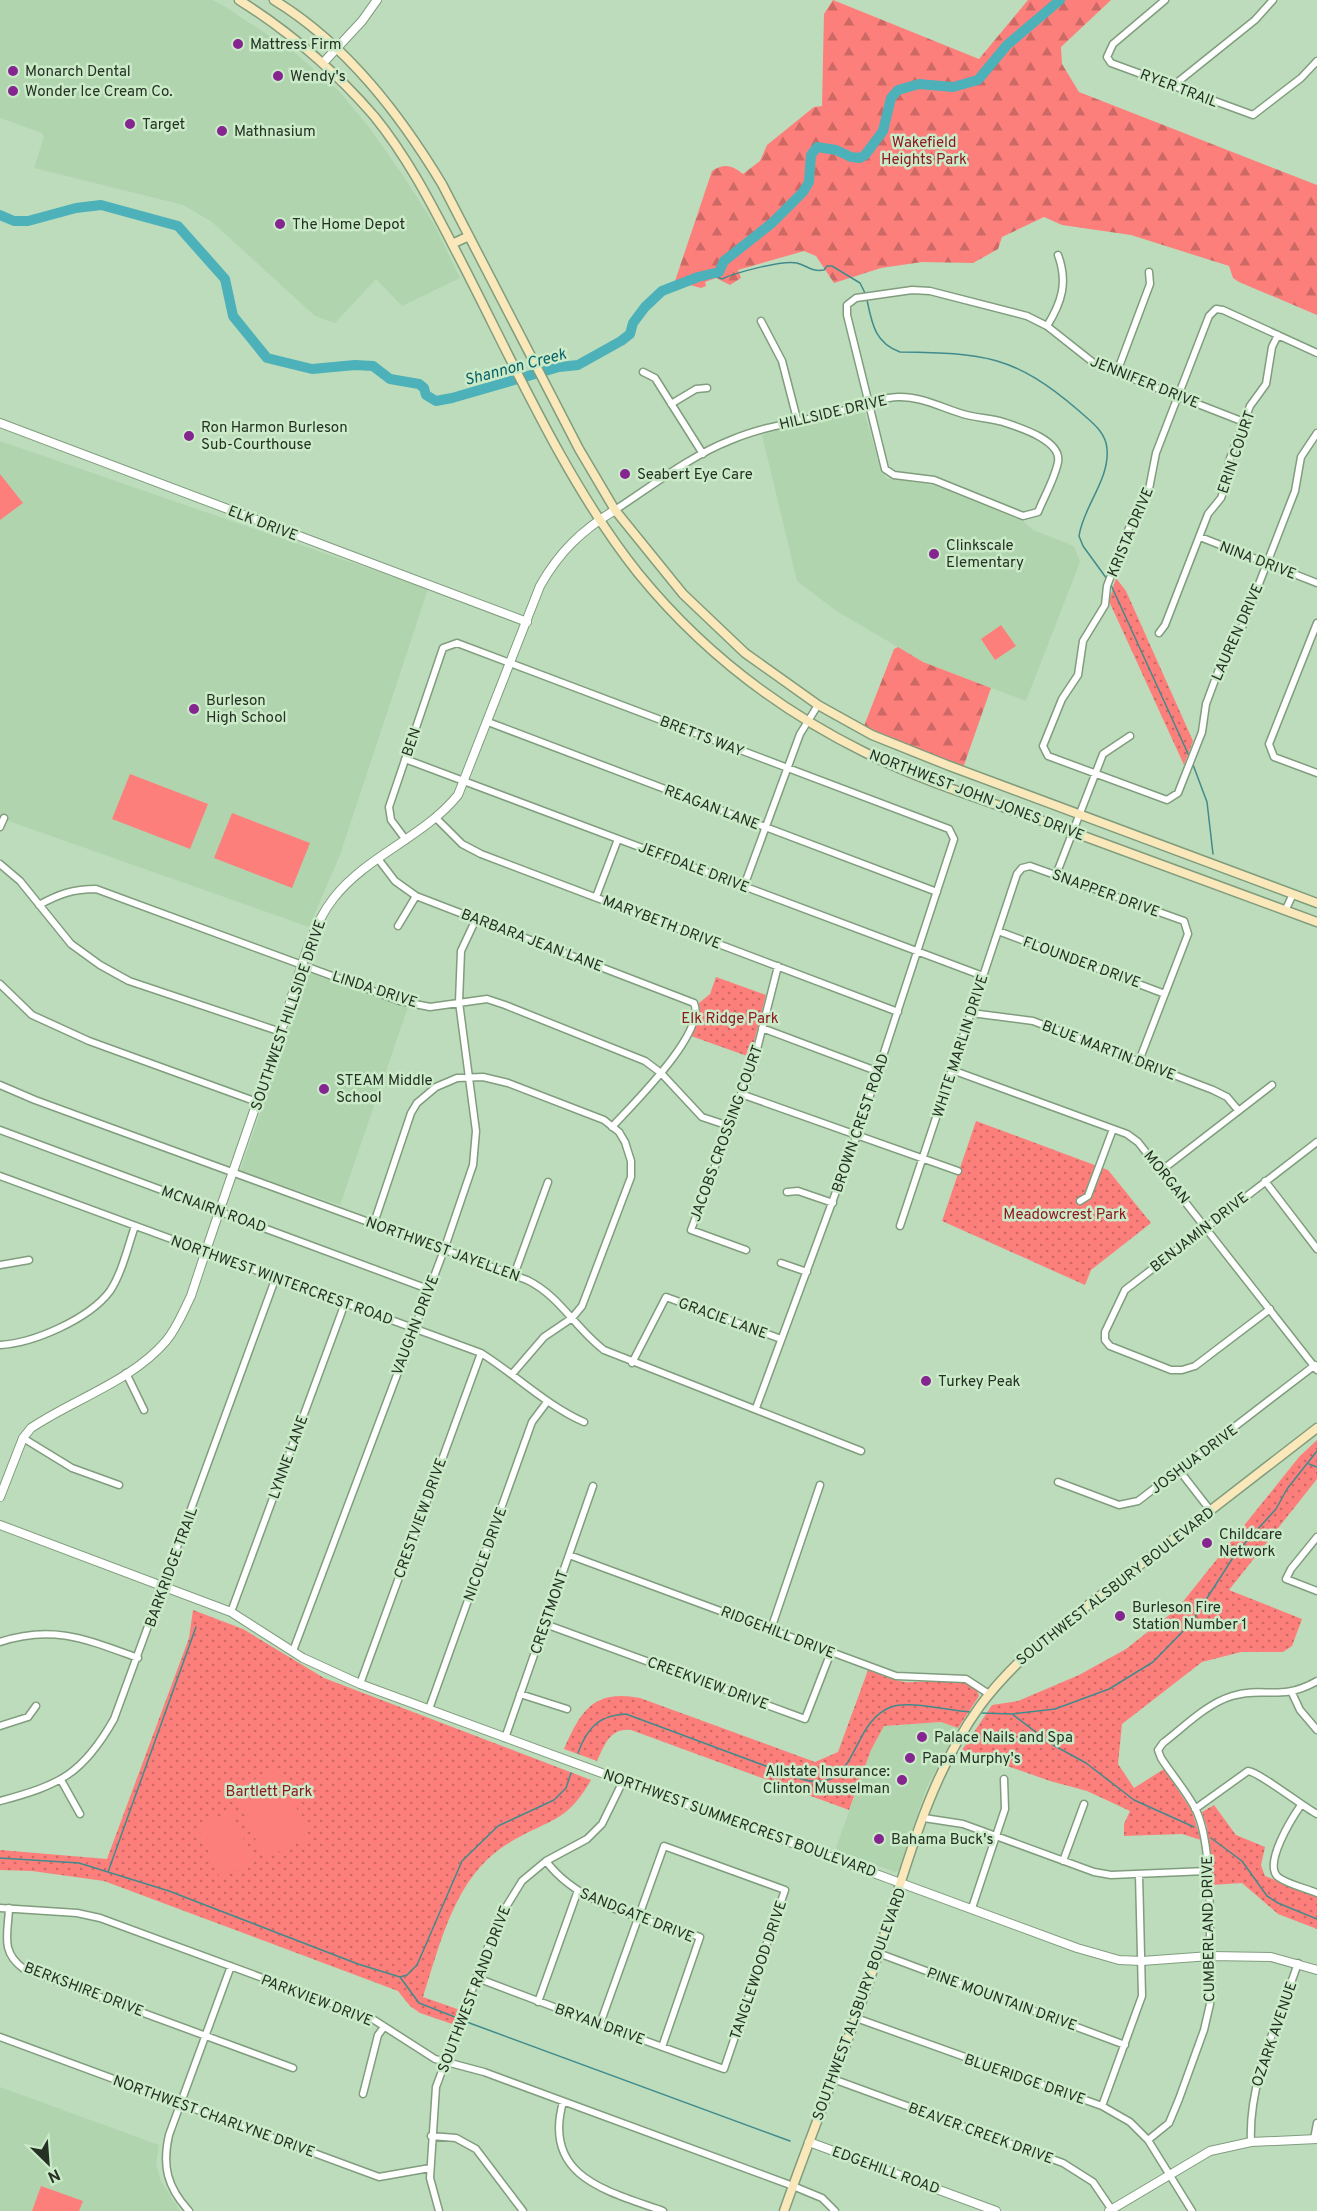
<svg xmlns="http://www.w3.org/2000/svg" width="1317" height="2211" font-family="Overpass,sans-serif">
<style>
.built{fill:#b0d5ae}
.grass{fill:url(#grass-dots)}
.forest{fill:url(#forest-firs)}
.garden{fill:#fd7f7b}
.lines{fill:none;stroke-linecap:round;stroke-linejoin:round}
.stream{stroke:#418b8d;stroke-width:1.5}
.river{stroke:#4db1ba;stroke-width:10}
.minor-casing{stroke:#809d7e;stroke-width:9}
.tertiary-casing{stroke:#809d7e;stroke-width:10}
.secondary-casing{stroke:#809d7e;stroke-width:11}
.minor{stroke:#fff;stroke-width:6}
.tertiary{stroke:#fff;stroke-width:8}
.secondary{stroke:#fae8bb;stroke-width:8}
.poi-dot{fill:#842590;stroke:#caeac8;stroke-width:2}
.labels{text-anchor:middle;stroke-width:5;stroke-linejoin:round;paint-order:stroke}
.poi-label{font-size:15px;fill:#253124;stroke:#caeac8;text-anchor:start}
.street-label{font-size:15px;fill:#253124;stroke:#caeac8}
.park-label{font-size:15px;fill:#8c1a22;stroke:#caeac8}
.water-label{font-size:16px;font-style:italic;fill:#096168;stroke:#caeac8}
</style>
<defs>
<pattern id="grass-dots" width="8" height="8" patternUnits="userSpaceOnUse" patternTransform="scale(1.5)"><rect width="8" height="8" fill="#fd7f7b"/><path d="M2 2h.1M6 6h.1" fill="none" stroke="#cd6965" stroke-width="1.8" stroke-linecap="round"/></pattern>
<pattern id="forest-firs" width="22" height="20" patternUnits="userSpaceOnUse" patternTransform="scale(1.5)"><rect width="22" height="20" fill="#fd7f7b"/><path d="M5 1l3.5 6h-7zM16 11l3.5 6h-7z" fill="#cd6965"/></pattern>
</defs>
<rect width="100%" height="100%" fill="#bddcbb"/>
<path class="built" d="M0,0H213L224,6L295,53L339,91L369,127L404,177L434,224L460,278L402,306L376,279L335,323L315,316L212,222L183,205L34,168L44,137L42,133L0,118Z
M864,410L880,468L886,478L936,486L1021,519L1033,530L1074,546L1080,562L1026,701L923,662L835,610L797,581L762,435L801,423Z
M0,441L428,589L340,855L309,927L0,818Z
M309,973L408,1007L340,1205L240,1171Z
M941,1722L958,1728L926,1789L899,1870L895,1872L838,1851L836,1848L871,1750L884,1726Z
M0,2087L159,2145L156,2164L161,2181L180,2211H0Z"/>
<path class="grass" d="M1116,578L1126,591L1193,741L1184,765L1109,601Z
M716,977L766,995L750,1057L691,1036L700,1012L699,1003L710,994Z
M976,1121L1108,1170L1151,1223L1091,1270L1085,1285L942,1221Z
M1317,1440V1479L1229,1590L1302,1619L1292,1646L1283,1652H1241L1202,1662L1122,1724L1118,1764L1134,1788L1164,1769L1192,1811L1201,1840L1182,1834L1124,1836V1824L1130,1811L1087,1791L1050,1781L962,1750L992,1705L1018,1701L1079,1675L1126,1649L1177,1609L1299,1457Z
M193,1610L243,1629L324,1678L591,1780C566,1824 548,1819 509,1843C455,1875 441,1942 423,1997L460,2010L455,2025L420,2013L410,2006L398,1991L104,1881L32,1871L0,1870V1850L107,1859L189,1638Z
M868,1670C880,1674 892,1680 904,1682C922,1684 975,1673 979,1696L958,1728L941,1722L884,1726L871,1750L849,1810L631,1730C610,1728 605,1744 597,1761L564,1749C581,1710 594,1689 640,1698L815,1762L838,1752Z
M1214,1805L1236,1835L1265,1847L1261,1865L1265,1876L1317,1897V1929L1278,1914L1242,1883L1211,1885L1207,1827L1202,1812Z"/>
<path class="forest" d="M833,0L979,59L1028,0H1111L1061,47L1062,64L1079,92L1317,185V315L1239,282L1233,278L1229,266L1131,235L1062,225L1044,217L1002,237L998,249L973,263L922,262L881,268L834,283L816,256L804,251L738,270L741,278L730,285L716,278L705,282L706,286L701,288L675,281L712,171C724,163 732,165 743,174L760,161L767,145L814,107L822,106L824,14Z
M898,647L923,662L991,688L963,768L864,726L894,649Z"/>
<path class="garden" d="M0,474L23,503L0,520Z
M1001,625L1016,646L995,660L981,639Z
M130,774L208,804L190,849L112,819Z
M232,813L310,843L292,888L214,858Z
M279,1769L310,1838L264,1858L233,1789Z
M231,1811L254,1862L220,1878L197,1826Z
M41,2186L83,2201L79,2211H32Z"/>
<g class="lines">
<path class="stream" d="M713,275L722,279C734,273 782,260 797,263C808,266 811,272 824,270L827,266H832L860,283L866,295
M867,300C872,324 875,343 900,352C983,353 1014,355 1078,410C1090,421 1106,431 1107,449C1110,479 1083,507 1079,536L1083,546L1107,579
M1111,585L1190,758
M1192,762L1207,802L1213,854
M1309,1464L1317,1467
M981,1713L1012,1714L1055,1709L1109,1689L1153,1662L1191,1623L1236,1553L1276,1509L1287,1489L1317,1451
M1012,1714L1053,1745L1086,1763L1134,1800L1194,1827
M578,1753C587,1728 599,1715 626,1714L798,1778C859,1799 848,1723 891,1707C910,1700 949,1711 970,1712
M1211,1838L1242,1861L1267,1896L1278,1903L1317,1919
M0,1858L79,1863L169,1891L358,1964L400,1977L407,1975L417,1965L462,1861L498,1826L554,1800L566,1788L571,1773
M108,1872L196,1627
M400,1977L419,2003L460,2019
M464,2021L790,2141"/>
<path class="river" d="M0,215L14,221H28L76,208L101,205L178,226L225,279L233,316L267,358L312,369L355,365L373,366L390,379L419,384L424,388L426,395L436,401L452,398L559,367L578,365L621,341L630,334L633,323L645,307L662,291L698,277L719,272L724,261L772,223L803,192L809,182L811,155L817,147L836,150L851,157L860,158L865,155L883,131L891,98L898,90L919,84L953,87L978,80L1007,45L1060,0"/>
<defs>
<path id="minor" d="M1165,0L1113,44L1107,57L1111,63L1253,115L1301,78L1317,61
M1174,85L1255,20L1273,0
M761,321L782,361L797,419
M1047,326C1062,302 1068,282 1058,255
M1317,353L1223,310L1216,309L1209,316L1156,453L1149,489L1134,515L1107,586L1105,605L1083,641L1078,675L1062,699L1043,746L1048,756L1167,800L1178,793L1202,732L1206,704L1225,653L1243,625L1295,491L1301,457L1317,433
M643,372L655,378L703,454
M1117,372L1150,284L1149,272
M671,404L696,389L707,388
M615,510C652,486 690,456 731,440C764,426 798,422 832,414C853,408 876,398 898,397C921,396 942,408 963,414C976,418 990,418 1003,422C1018,427 1062,440 1058,462C1055,478 1044,497 1038,512L1023,516L934,480L894,475L885,469L847,315V305L856,298L912,290L930,291L1027,316L1047,326L1095,364L1244,422
M1200,537L1317,583
M1317,623L1269,744L1274,757L1317,773
M1159,633L1165,625L1208,514L1221,498L1226,484L1229,461L1250,406L1266,384L1272,347L1278,335
M488,722L937,892
M405,759L983,976
M436,818L462,844L481,854L898,1012
M0,827L4,818
M406,840L391,820L389,807L443,648L457,643L949,829L954,839L857,1135L756,1408
M379,860L395,881L416,896L694,1003C707,1032 632,1105 612,1127
M0,864L20,881L71,944L100,965L129,981L281,1032
M1056,875L1103,754L1130,736
M744,886L800,734L818,705
M596,897L618,839
M39,905C59,894 73,889 96,889L400,1001L430,1007L487,999L505,1005L645,1061L661,1073L702,1117L729,1126
M1285,911L1293,894
M398,926L416,896
M998,931L1165,994
M0,984L32,1015L89,1041L257,1102
M971,1013L1033,1021L1213,1090L1227,1097L1238,1110
M762,1028L879,1072
M952,1070L1127,1134L1138,1142L1317,1370
M0,1085L35,1100L527,1280C560,1296 575,1328 604,1350L861,1451
M741,1094L958,1171
M0,1130L428,1289
M1162,1170L1272,1085
M0,1176L481,1353C516,1375 546,1405 584,1422
M1265,1181L1317,1249
M787,1192L798,1191L833,1203
M1080,1201L1088,1196L1113,1129
M374,1223L411,1113L417,1103L436,1087L457,1078L483,1077L508,1083L604,1120L619,1132L625,1142L631,1161V1177L582,1306L572,1318L544,1337L513,1373
M900,1226L1017,874L1022,868L1030,866L1184,921L1188,934L1139,1061
M746,1250L691,1230L753,1065L778,966
M781,1263L807,1272
M0,1265L29,1260
M514,1275L548,1182
M1270,1309L1195,1366L1182,1370H1171L1110,1346L1105,1340V1332L1125,1290L1317,1142
M0,1345C34,1343 89,1319 110,1291C122,1273 128,1246 135,1226
M632,1363L666,1297L781,1339
M126,1373L144,1410
M23,1438L72,1468L119,1485
M1179,1470L1210,1510
M1058,1482L1119,1505L1138,1501L1315,1365
M1317,1537L1291,1569L1286,1579L1317,1591
M569,1555L896,1676L966,1679L989,1694
M231,1612L345,1303
M545,1624L805,1719L831,1652
M771,1629L820,1485
M0,1642C53,1624 88,1640 138,1658
M293,1651L444,1250L473,1165L476,1131L459,1002L461,951L476,919
M360,1684L481,1353
M1292,1693L1300,1710L1317,1730
M520,1694L567,1709
M429,1709L532,1422L547,1402
M0,1726L28,1717L36,1706
M505,1738L593,1486
M61,1780L80,1814
M0,1801C60,1785 83,1774 114,1719L276,1277
M1301,1805C1292,1818 1263,1864 1278,1877C1287,1884 1305,1888 1317,1893
M1195,1809L1248,1771C1259,1772 1302,1806 1317,1814
M924,1818L963,1824L1094,1872L1111,1875L1207,1871
M546,1861C580,1907 648,1919 700,1937L662,2047
M1063,1861L1084,1804
M0,1908L77,1913L100,1918L371,2018L435,2059L484,2072L793,2186L822,2198L835,2211
M9,1908C8,1934 0,1952 24,1969L293,2068
M972,1908L1005,1809L1004,1779
M878,1953L1125,2045
M477,1978C559,2009 641,2040 724,2069L785,1890L664,1846L600,2024
M538,2002L577,1893
M856,2018L1102,2106L1130,2122L1148,2140L1192,2211
M0,2037L379,2177L430,2168
M833,2079L1063,2163L1093,2182L1112,2210
M363,2094L378,2035L384,2027
M563,2102C542,2177 607,2191 663,2211
M1102,2106L1142,1996L1139,1874
M431,2136L456,2138L476,2149L523,2211
M1314,2139L1317,2123
M1148,2140L1169,2123L1179,2099L1204,2030L1210,2004L1211,1982C1208,1937 1215,1846 1195,1808C1186,1791 1172,1775 1161,1758L1158,1750L1163,1743C1184,1727 1206,1704 1232,1696C1265,1686 1280,1702 1317,1681
M1251,2142C1248,2081 1279,2020 1298,1963
M189,2211C167,2187 162,2166 169,2135L231,1966
M439,2211L430,2178L436,2087L498,1920L522,1881L546,1861L587,1839L602,1824L623,1781"/>
<path id="tertiary" d="M323,63L362,21L377,0
M0,423L527,622
M0,1497L23,1438L31,1428C74,1399 132,1381 166,1341C177,1328 183,1312 191,1296C219,1209 251,1122 280,1034C294,994 307,932 333,899C366,856 424,837 458,795L540,586C559,552 582,530 615,510
M0,1525L231,1612L303,1658L360,1684L1077,1948L1119,1960L1142,1961L1210,1956L1271,1957L1317,1970
M809,2142L996,2211
M1109,2211L1210,2151L1251,2142L1317,2139"/>
<path id="secondary" d="M239,0C290,32 334,70 374,116C410,160 436,213 462,263C514,364 567,484 638,573C699,648 777,709 864,752C926,783 994,803 1059,827C1145,859 1231,891 1317,922
M274,0C346,44 399,113 442,184L579,449L615,510L683,594L745,653L818,705L872,735L947,765L1317,903
M452,244L469,236
M784,2211C812,2132 843,2055 871,1976C902,1885 923,1785 980,1706C997,1683 1017,1663 1039,1643L1317,1428"/>
</defs>
<use href="#minor" class="minor-casing"/>
<use href="#tertiary" class="tertiary-casing"/>
<use href="#secondary" class="secondary-casing"/>
<use href="#minor" class="minor"/>
<use href="#tertiary" class="tertiary"/>
<use href="#secondary" class="secondary"/>
</g>
<g class="poi-dot">
<circle cx="238" cy="44" r="6"/>
<circle cx="13" cy="71" r="6"/>
<circle cx="278" cy="76" r="6"/>
<circle cx="13" cy="91" r="6"/>
<circle cx="130" cy="124" r="6"/>
<circle cx="222" cy="131" r="6"/>
<circle cx="280" cy="224" r="6"/>
<circle cx="189" cy="436" r="6"/>
<circle cx="625" cy="474" r="6"/>
<circle cx="934" cy="554" r="6"/>
<circle cx="194" cy="709" r="6"/>
<circle cx="324" cy="1089" r="6"/>
<circle cx="926" cy="1381" r="6"/>
<circle cx="1207" cy="1543" r="6"/>
<circle cx="1120" cy="1616" r="6"/>
<circle cx="922" cy="1737" r="6"/>
<circle cx="910" cy="1758" r="6"/>
<circle cx="902" cy="1780" r="6"/>
<circle cx="879" cy="1839" r="6"/>
</g>
<g class="labels">
<g class="poi-label">
<text x="250" y="49">Mattress Firm</text>
<text x="25" y="76">Monarch Dental</text>
<text x="290" y="81">Wendy's</text>
<text x="25" y="96">Wonder Ice Cream Co.</text>
<text x="142" y="129">Target</text>
<text x="234" y="136">Mathnasium</text>
<text x="292" y="229">The Home Depot</text>
<text x="201" y="432">Ron Harmon Burleson<tspan x="201" dy="17">Sub-Courthouse</tspan></text>
<text x="637" y="479">Seabert Eye Care</text>
<text x="946" y="550">Clinkscale<tspan x="946" dy="17">Elementary</tspan></text>
<text x="206" y="705">Burleson<tspan x="206" dy="17">High School</tspan></text>
<text x="336" y="1085">STEAM Middle<tspan x="336" dy="17">School</tspan></text>
<text x="938" y="1386">Turkey Peak</text>
<text x="1219" y="1539">Childcare<tspan x="1219" dy="17">Network</tspan></text>
<text x="1132" y="1612">Burleson Fire<tspan x="1132" dy="17">Station Number 1</tspan></text>
<text x="934" y="1742">Palace Nails and Spa</text>
<text x="922" y="1763">Papa Murphy's</text>
<text x="890" y="1776" text-anchor="end">Allstate Insurance:<tspan x="890" dy="17">Clinton Musselman</tspan></text>
<text x="891" y="1844">Bahama Buck's</text>
</g>
<g class="street-label">
<text transform="translate(1179 88) rotate(21)" y="5">RYER TRAIL</text>
<text transform="translate(1145 382) rotate(22)" y="5">JENNIFER DRIVE</text>
<text transform="translate(833 412) rotate(-13)" y="5">HILLSIDE DRIVE</text>
<text transform="translate(1236 452) rotate(-71)" y="5">ERIN COURT</text>
<text transform="translate(263 523) rotate(21)" y="5">ELK DRIVE</text>
<text transform="translate(1130 532) rotate(-67)" y="5">KRISTA DRIVE</text>
<text transform="translate(1258 560) rotate(21)" y="5">NINA DRIVE</text>
<text transform="translate(1237 632) rotate(-66)" y="5">LAUREN DRIVE</text>
<text transform="translate(702 736) rotate(21)" y="5">BRETTS WAY</text>
<text transform="translate(411 742) rotate(-71)" y="5">BEN</text>
<text transform="translate(977 795) rotate(21)" y="5">NORTHWEST JOHN JONES DRIVE</text>
<text transform="translate(712 807) rotate(21)" y="5">REAGAN LANE</text>
<text transform="translate(694 867) rotate(21)" y="5">JEFFDALE DRIVE</text>
<text transform="translate(1106 893) rotate(20)" y="5">SNAPPER DRIVE</text>
<text transform="translate(662 922) rotate(21)" y="5">MARYBETH DRIVE</text>
<text transform="translate(532 940) rotate(21)" y="5">BARBARA JEAN LANE</text>
<text transform="translate(1082 962) rotate(20)" y="5">FLOUNDER DRIVE</text>
<text transform="translate(375 989) rotate(18)" y="5">LINDA DRIVE</text>
<text transform="translate(288 1015) rotate(-71)" y="5">SOUTHWEST HILLSIDE DRIVE</text>
<text transform="translate(960 1046) rotate(-72)" y="5">WHITE MARLIN DRIVE</text>
<text transform="translate(1109 1050) rotate(21)" y="5">BLUE MARTIN DRIVE</text>
<text transform="translate(860 1123) rotate(-71)" y="5">BROWN CREST ROAD</text>
<text transform="translate(726 1133) rotate(-70)" y="5">JACOBS CROSSING COURT</text>
<text transform="translate(1167 1177) rotate(51)" y="5">MORGAN</text>
<text transform="translate(214 1209) rotate(20)" y="5">MCNAIRN ROAD</text>
<text transform="translate(1199 1232) rotate(-38)" y="5">BENJAMIN DRIVE</text>
<text transform="translate(443 1249) rotate(20)" y="5">NORTHWEST JAYELLEN</text>
<text transform="translate(282 1280) rotate(20)" y="5">NORTHWEST WINTERCREST ROAD</text>
<text transform="translate(723 1318) rotate(20)" y="5">GRACIE LANE</text>
<text transform="translate(415 1325) rotate(-69)" y="5">VAUGHN DRIVE</text>
<text transform="translate(288 1457) rotate(-70)" y="5">LYNNE LANE</text>
<text transform="translate(1194 1459) rotate(-37)" y="5">JOSHUA DRIVE</text>
<text transform="translate(420 1518) rotate(-70)" y="5">CRESTVIEW DRIVE</text>
<text transform="translate(485 1554) rotate(-70)" y="5">NICOLE DRIVE</text>
<text transform="translate(171 1567) rotate(-70)" y="5">BARKRIDGE TRAIL</text>
<text transform="translate(1115 1586) rotate(-38)" y="5">SOUTHWEST ALSBURY BOULEVARD</text>
<text transform="translate(549 1612) rotate(-71)" y="5">CRESTMONT</text>
<text transform="translate(778 1632) rotate(21)" y="5">RIDGEHILL DRIVE</text>
<text transform="translate(708 1683) rotate(20)" y="5">CREEKVIEW DRIVE</text>
<text transform="translate(740 1823) rotate(20)" y="5">NORTHWEST SUMMERCREST BOULEVARD</text>
<text transform="translate(637 1915) rotate(22)" y="5">SANDGATE DRIVE</text>
<text transform="translate(1208 1929) rotate(-91)" y="5">CUMBERLAND DRIVE</text>
<text transform="translate(758 1970) rotate(-71)" y="5">TANGLEWOOD DRIVE</text>
<text transform="translate(84 1989) rotate(21)" y="5">BERKSHIRE DRIVE</text>
<text transform="translate(474 1989) rotate(-69)" y="5">SOUTHWEST RAND DRIVE</text>
<text transform="translate(1002 1999) rotate(20)" y="5">PINE MOUNTAIN DRIVE</text>
<text transform="translate(317 2000) rotate(21)" y="5">PARKVIEW DRIVE</text>
<text transform="translate(859 2004) rotate(-70)" y="5">SOUTHWEST ALSBURY BOULEVARD</text>
<text transform="translate(600 2024) rotate(20)" y="5">BRYAN DRIVE</text>
<text transform="translate(1274 2034) rotate(-71)" y="5">OZARK AVENUE</text>
<text transform="translate(1025 2079) rotate(19)" y="5">BLUERIDGE DRIVE</text>
<text transform="translate(214 2116) rotate(20)" y="5">NORTHWEST CHARLYNE DRIVE</text>
<text transform="translate(981 2133) rotate(20)" y="5">BEAVER CREEK DRIVE</text>
<text transform="translate(886 2170) rotate(20)" y="5">EDGEHILL ROAD</text>
</g>
<g class="park-label">
<text x="924" y="147">Wakefield<tspan x="924" dy="17">Heights Park</tspan></text>
<text x="730" y="1023">Elk Ridge Park</text>
<text x="1065" y="1219">Meadowcrest Park</text>
<text x="269" y="1796">Bartlett Park</text>
</g>
<g class="water-label">
<text transform="translate(515 366) rotate(-15)" y="6">Shannon Creek</text>
</g>
</g>
<g transform="translate(48 2163) rotate(155)" stroke="#caeac8" stroke-width="4.5" paint-order="stroke">
<path d="M0-4.5L10 22L0 15L-10 22Z" fill="#253124"/>
<text y="-9" font-size="16" font-weight="bold" text-anchor="middle" fill="#253124">N</text>
</g>
</svg>
